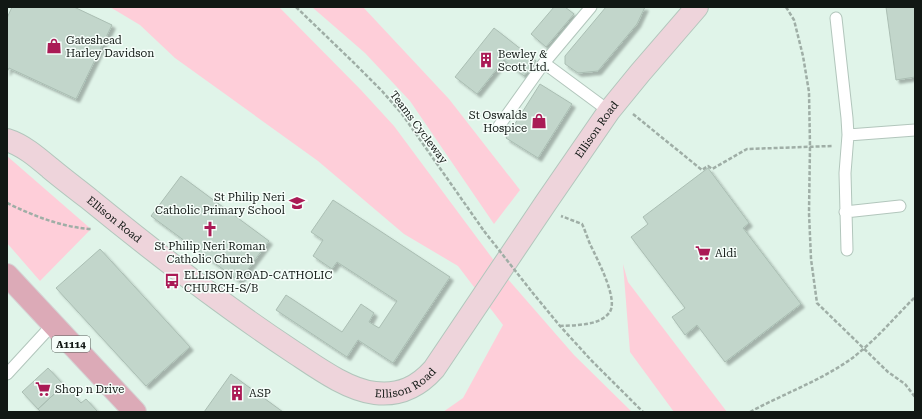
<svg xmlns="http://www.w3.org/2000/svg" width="922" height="419" font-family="'Roboto Serif',serif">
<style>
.green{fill:#feced9}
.building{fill:#c2d6cb;stroke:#aabeb3;filter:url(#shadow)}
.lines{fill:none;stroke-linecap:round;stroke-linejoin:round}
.lane-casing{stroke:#b2c6bc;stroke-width:13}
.secondary-casing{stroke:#b2c6bc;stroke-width:24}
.primary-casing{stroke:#d4d5d5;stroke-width:24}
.path{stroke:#9faea6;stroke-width:2.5;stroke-dasharray:4 2;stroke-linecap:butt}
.lane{stroke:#fff;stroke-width:11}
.secondary{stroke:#eed4db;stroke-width:22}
.primary{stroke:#dcaab7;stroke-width:22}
.path-bridge{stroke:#9faea6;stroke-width:2.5;stroke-dasharray:4 2;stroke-linecap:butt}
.labels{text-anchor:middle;stroke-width:3;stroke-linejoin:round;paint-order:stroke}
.shield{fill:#f6fefa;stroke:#565d59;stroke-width:1}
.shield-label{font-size:10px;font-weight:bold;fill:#111814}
.poi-label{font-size:11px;fill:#111814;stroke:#f6fefa;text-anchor:start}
.street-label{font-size:11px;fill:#111814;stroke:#f6fefa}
</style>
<defs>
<filter id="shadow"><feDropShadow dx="3.5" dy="3.5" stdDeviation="1" flood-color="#0004"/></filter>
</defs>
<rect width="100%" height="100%" fill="#e0f4e9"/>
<path class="green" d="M110,7H279L361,90L394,126L463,219L507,278L574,355L632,412H443L463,398L503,325L458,266L404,234L318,161L175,58L140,25Z
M312,7H363L449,99L520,190L494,224L410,101L365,53Z
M7,156L91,229L40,281L7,243Z
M623,264L628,282L727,412H674L630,352Z"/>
<path class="building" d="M12,7H74L112,25L76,99L9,68L7,72V18Z
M554,7H565L574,14L546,47L531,34Z
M606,7H645L637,24L598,71L578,73L565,64V56Z
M886,7H915V77L896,80Z
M494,28L536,61L524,76L504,60L477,94L455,77Z
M540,84L572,104L538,158L506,138Z
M708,168L749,223L743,228L801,304L725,362L697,325L685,335L672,317L685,308L631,237L648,224L643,217Z
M181,176L269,241L239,281L151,216Z
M333,200L450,277L393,363L358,340L347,357L276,310L286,295L342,332L361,304L374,313L369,322L379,328L397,301L337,262L332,269L313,256L323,240L311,232Z
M100,249L190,347L146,386L56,288Z
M48,368L64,385L38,409L22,392Z
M231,374L283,412H204Z
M64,385L81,403L86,399L98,412H41L38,409Z"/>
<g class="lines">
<defs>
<path id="lane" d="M591,7L544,63L609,111
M836,18L847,118L848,135L845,173L847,250
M499,126L544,63
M848,135L915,130
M845,212L900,206
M7,374L53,324"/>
<g id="secondary">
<path id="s1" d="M7,140C23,145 37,157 50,168C62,178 75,188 88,198C154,252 221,304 292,351C315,366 347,390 375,393C400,396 418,387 434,369L545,204L609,111L640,73L697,7"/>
</g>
<path id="primary" d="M7,275L135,412"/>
</defs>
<use href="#lane" class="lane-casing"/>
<use href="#secondary" class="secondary-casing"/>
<use href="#primary" class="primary-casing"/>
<path class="path" d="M296,7L352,61L382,91L402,114L484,231
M786,7L794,20L803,56L809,92L810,146L809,213L811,259L817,303L888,372L905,384L915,397
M633,114L702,170L708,166L712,169L747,149L832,146
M7,203C34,216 61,227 91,229
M532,292L560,326L591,360L643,412
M560,326C575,325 599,326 609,313C620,301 596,257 590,244C587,237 585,230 582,224L561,216
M750,412C783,394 820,381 851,359C875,341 894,318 915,297"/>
<use href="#lane" class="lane"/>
<use href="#secondary" class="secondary"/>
<use href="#primary" class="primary"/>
<path class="path-bridge" d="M484,231L532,292"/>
</g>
<defs>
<symbol id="shop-bare" viewBox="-9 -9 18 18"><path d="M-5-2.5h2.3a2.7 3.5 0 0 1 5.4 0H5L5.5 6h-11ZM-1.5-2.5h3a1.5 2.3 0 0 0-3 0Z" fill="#aa1a55" stroke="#f6fefa" stroke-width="2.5" paint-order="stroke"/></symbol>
<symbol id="building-bare" viewBox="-9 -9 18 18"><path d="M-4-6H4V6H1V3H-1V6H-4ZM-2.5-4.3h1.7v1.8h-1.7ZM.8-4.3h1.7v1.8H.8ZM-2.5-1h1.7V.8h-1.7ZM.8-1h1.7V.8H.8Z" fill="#aa1a55" stroke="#f6fefa" stroke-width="2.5" paint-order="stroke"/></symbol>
<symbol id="school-bare" viewBox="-9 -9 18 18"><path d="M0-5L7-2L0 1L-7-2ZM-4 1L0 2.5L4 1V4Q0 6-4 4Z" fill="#aa1a55" stroke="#f6fefa" stroke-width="2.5" paint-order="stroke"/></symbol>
<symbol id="church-bare" viewBox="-9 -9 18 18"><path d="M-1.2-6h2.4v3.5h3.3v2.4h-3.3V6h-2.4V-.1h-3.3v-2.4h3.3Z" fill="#aa1a55" stroke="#f6fefa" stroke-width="2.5" paint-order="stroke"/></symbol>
<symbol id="supermarket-bare" viewBox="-9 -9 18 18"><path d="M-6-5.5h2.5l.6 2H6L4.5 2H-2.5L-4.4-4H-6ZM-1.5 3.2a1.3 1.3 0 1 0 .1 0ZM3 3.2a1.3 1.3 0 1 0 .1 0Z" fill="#aa1a55" stroke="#f6fefa" stroke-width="2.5" paint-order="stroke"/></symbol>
<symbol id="bus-bare" viewBox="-9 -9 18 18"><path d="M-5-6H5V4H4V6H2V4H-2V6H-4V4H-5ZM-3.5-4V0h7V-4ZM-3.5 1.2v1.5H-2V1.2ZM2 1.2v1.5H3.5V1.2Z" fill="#aa1a55" stroke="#f6fefa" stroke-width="2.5" paint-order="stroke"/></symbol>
</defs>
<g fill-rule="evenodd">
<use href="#shop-bare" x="43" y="35" width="22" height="22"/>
<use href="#building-bare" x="475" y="49" width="22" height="22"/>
<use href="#shop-bare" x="528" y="110" width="22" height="22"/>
<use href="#school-bare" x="286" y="192" width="22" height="22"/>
<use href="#church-bare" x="199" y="218" width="22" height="22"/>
<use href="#supermarket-bare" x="692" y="242" width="22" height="22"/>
<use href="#bus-bare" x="161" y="270" width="22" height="22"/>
<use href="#supermarket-bare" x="32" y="378" width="22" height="22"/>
<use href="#building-bare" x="226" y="382" width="22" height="22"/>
</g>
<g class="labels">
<rect class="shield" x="52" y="336" width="38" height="16" rx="3"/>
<g class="shield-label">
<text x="71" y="348">A1114</text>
</g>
<g class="poi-label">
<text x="66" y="44">Gateshead<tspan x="66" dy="13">Harley Davidson</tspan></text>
<text x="498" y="58">Bewley &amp;<tspan x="498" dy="13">Scott Ltd.</tspan></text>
<text x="527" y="119" text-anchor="end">St Oswalds<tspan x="527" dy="13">Hospice</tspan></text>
<text x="285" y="201" text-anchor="end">St Philip Neri<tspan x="285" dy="13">Catholic Primary School</tspan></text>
<text x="210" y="250" text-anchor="middle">St Philip Neri Roman<tspan x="210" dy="13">Catholic Church</tspan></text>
<text x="715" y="257">Aldi</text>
<text x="184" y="279">ELLISON ROAD-CATHOLIC<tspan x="184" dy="13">CHURCH-S/B</tspan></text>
<text x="55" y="393">Shop n Drive</text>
<text x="249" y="397">ASP</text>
</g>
<g class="street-label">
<text transform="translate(419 127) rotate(53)" y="4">Teams Cycleway</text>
<text dy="4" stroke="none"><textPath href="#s1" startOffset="805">Ellison Road</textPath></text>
<text dy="4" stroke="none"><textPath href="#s1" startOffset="134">Ellison Road</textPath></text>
<text dy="4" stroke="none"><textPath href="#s1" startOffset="482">Ellison Road</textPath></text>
</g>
</g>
<rect width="922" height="419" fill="none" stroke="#111814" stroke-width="16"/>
</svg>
